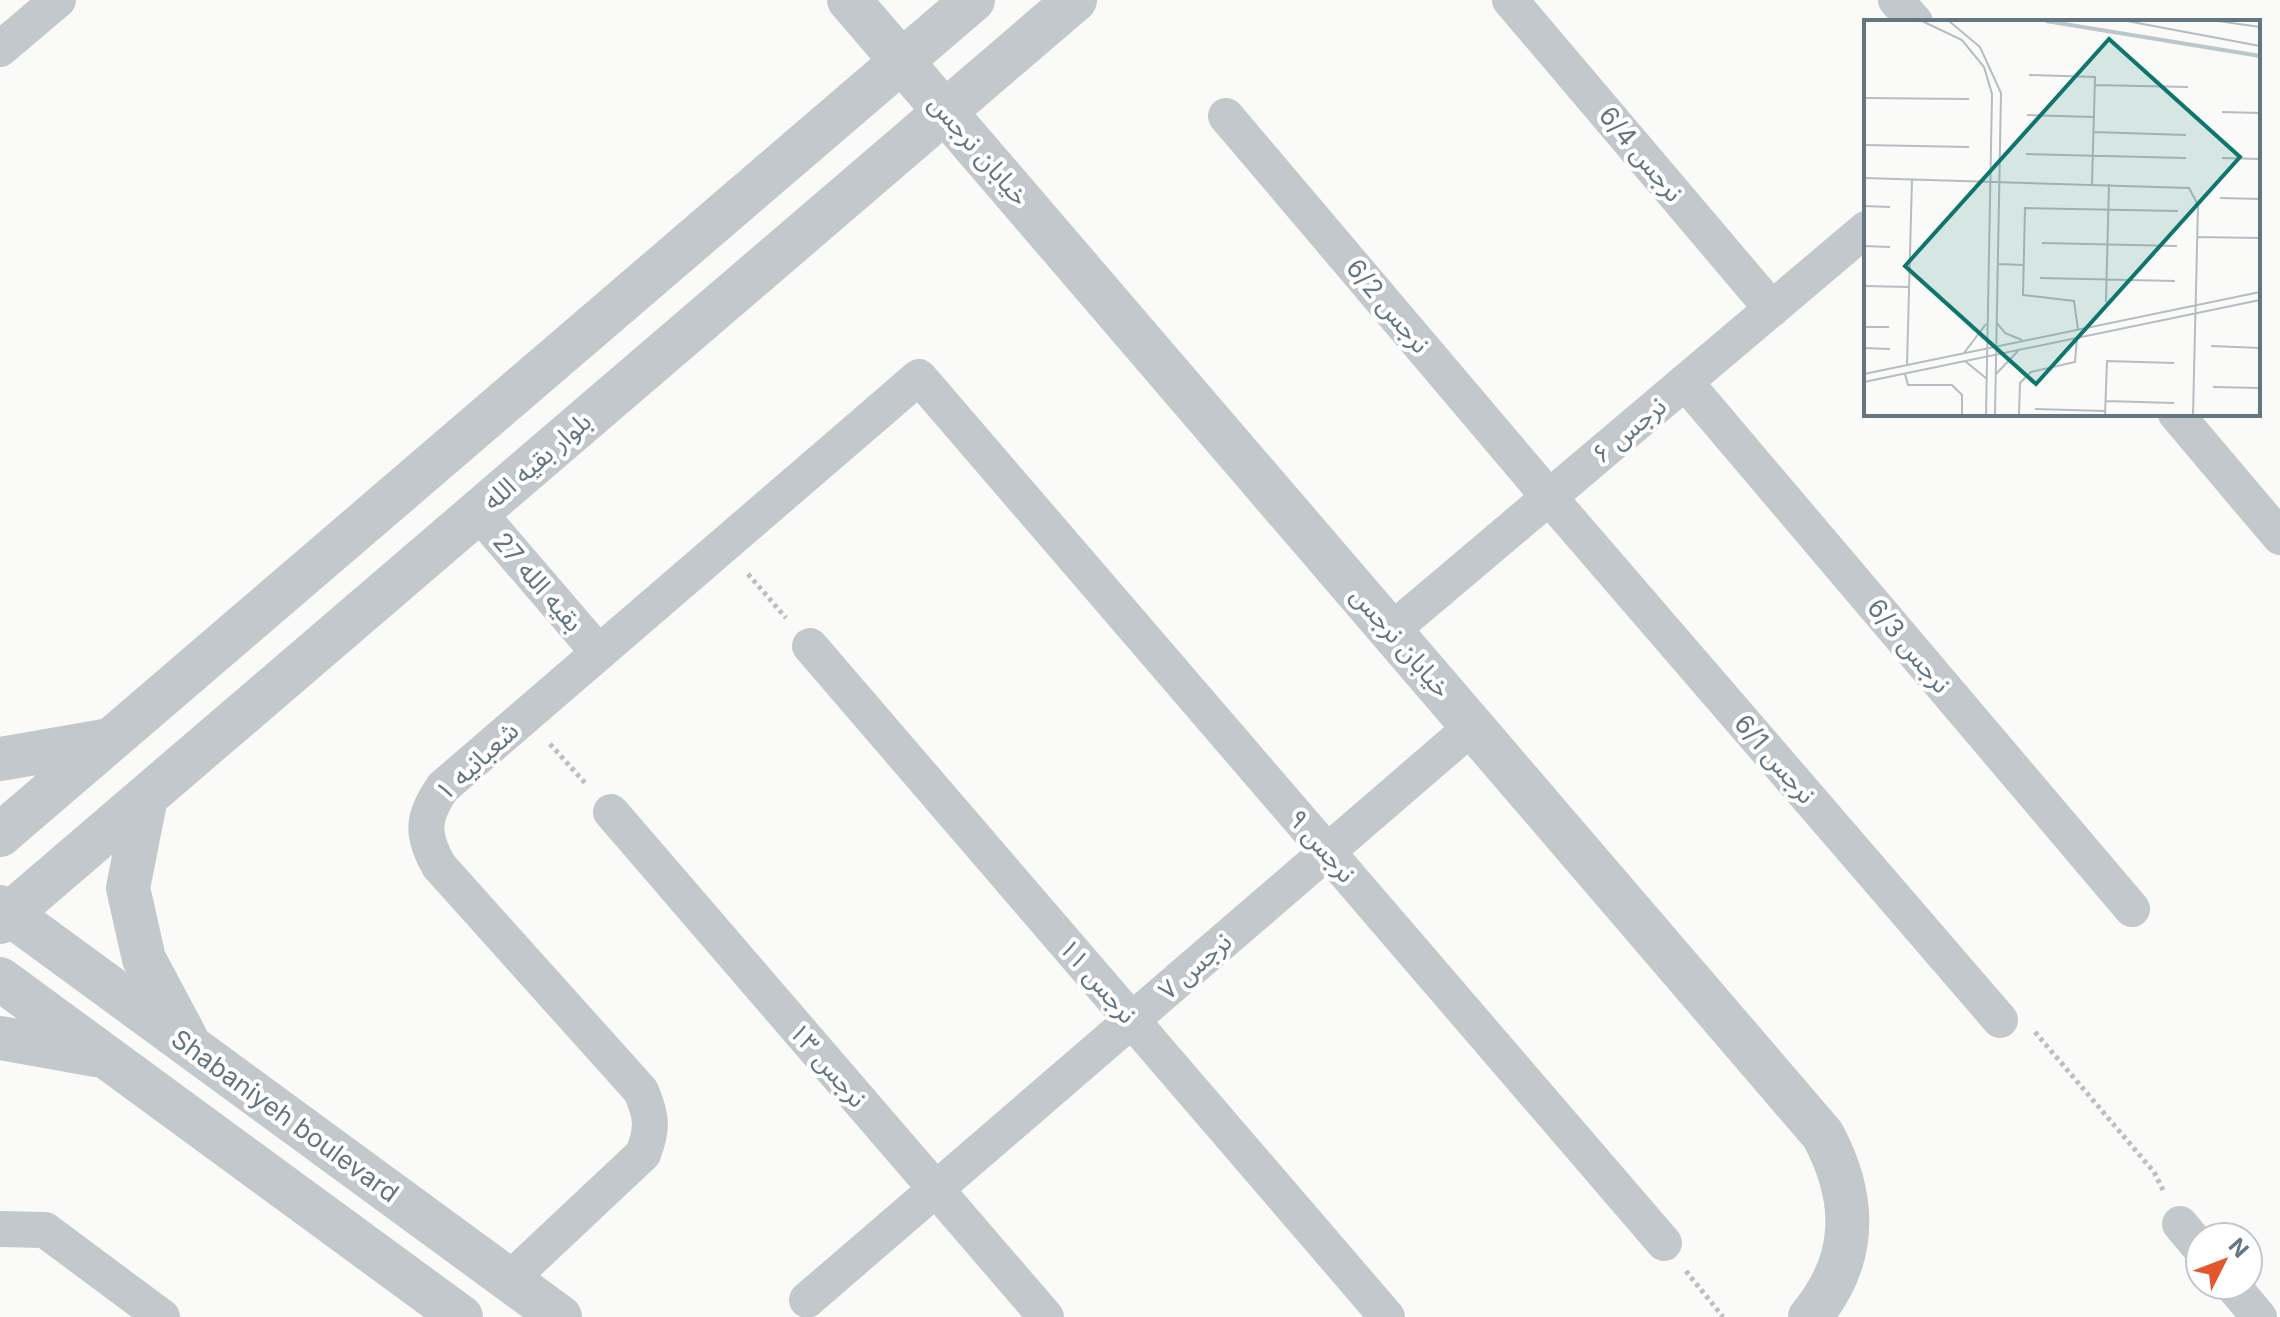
<svg xmlns="http://www.w3.org/2000/svg" width="2280" height="1317" font-family="Inter,'Noto Sans Arabic',sans-serif">
<style>
.lines{fill:none;stroke-linecap:round;stroke-linejoin:round}
.path{stroke:#bbbfc2;stroke-width:5;stroke-dasharray:4 4;stroke-linecap:butt}
.minor{stroke:#c3c8cc;stroke-width:36}
.tertiary{stroke:#c3c8cc;stroke-width:44}
.labels{text-anchor:middle;stroke-width:8;stroke-linejoin:round;paint-order:stroke}
.street-label{font-size:26px;fill:#657683;stroke:#fff}
.inset-river{fill:none;stroke:#bbc7cb;stroke-width:4}
.inset-road{fill:none;stroke:#b5bdc2;stroke-width:2}
.view{fill:#0f766e;fill-opacity:0.15;stroke:#0f766e;stroke-width:4}
.inset-edge{fill:none;stroke:#657683;stroke-width:4}
</style>
<rect width="100%" height="100%" fill="#fafaf8"/>
<g class="lines">
<path class="path" d="M748,574L786,618
M550,744L586,784
M2035,1032L2154,1172L2164,1192
M1686,1271L1723,1317"/>
<path class="minor" d="M1510,0L1772,309
M1896,0L1915,22
M0,49L58,0
M1226,116L1549,497L2000,1020
M1685,382L2132,909
M2176,414L2280,537
M478,512L599,653
M1392,630L1866,229
M810,646L1387,1317
M611,812L1046,1317
M2180,1224L2200,1248
M0,1229L45,1230L162,1317
M509,1280L643,1154C653,1128 652,1117 641,1091L439,866C421,834 422,817 443,787L919,377L1664,1243
M2232,1285L2259,1317
M807,1300L1473,726"/>
<path class="tertiary" d="M849,0L1823,1135C1857,1199 1858,1259 1810,1317
M0,759L110,740
M146,797L128,888L144,959L186,1038
M0,835L973,0
M0,907L560,1317
M0,922L1075,0
M0,979L461,1317
M0,1038L96,1055"/>
</g>
<g class="labels">
<g class="street-label">
<text transform="translate(979 150) rotate(49)" y="9">خیابان نرجس</text>
<text transform="translate(1641 154) rotate(50)" y="9">نرجس 6/4</text>
<text transform="translate(1388 306) rotate(50)" y="9">نرجس 6/2</text>
<text transform="translate(1629 430) rotate(-40)" y="9">نرجس ۶</text>
<text transform="translate(537 461) rotate(-41)" y="9">بلوار بقیه الله</text>
<text transform="translate(538 582) rotate(49)" y="9">بقیه الله 27</text>
<text transform="translate(1401 642) rotate(49)" y="9">خیابان نرجس</text>
<text transform="translate(1909 646) rotate(50)" y="9">نرجس 6/3</text>
<text transform="translate(1775 759) rotate(49)" y="9">نرجس 6/1</text>
<text transform="translate(477 761) rotate(-43)" y="9">شعبانیه ۱</text>
<text transform="translate(1322 846) rotate(49)" y="9">نرجس ۹</text>
<text transform="translate(1195 966) rotate(-41)" y="9">نرجس ۷</text>
<text transform="translate(1098 981) rotate(49)" y="9">نرجس ۱۱</text>
<text transform="translate(828 1065) rotate(49)" y="9">نرجس ۱۳</text>
<text transform="translate(285 1116) rotate(36)" y="9">Shabaniyeh boulevard</text>
</g>
</g>
<g transform="translate(1864 20)">
<rect width="396" height="396" fill="#fafaf8"/>
<path class="inset-river" d="M182,1L396,36"/>
<path class="inset-road" d="M58,1L98,20L120,47L128,74L122,395M85,1L116,27L137,73L131,395M263,1L396,26M354,1L396,7M165,55L231,57L228,164M231,65L324,67M0,78L105,79M358,92L396,93M163,95L230,97M230,112L322,115M0,125L105,127M162,134L322,138M358,138L396,139M0,158L325,168L334,185L329,395M356,178L396,179M0,186L26,187M333,217L396,218M178,223L313,226M0,226L26,227M134,244L159,245M176,258L311,261M0,266L45,267M242,282L245,164M133,303L141,313L158,320M0,307H25M214,310L210,281L159,275L161,188L314,191M347,326L396,328M0,328L26,329M100,333L122,304M101,341L123,359M43,345L48,159M0,354L396,272M41,354L44,365H88L98,375V395M132,354L154,331M0,362L396,280M349,367L396,368M242,381L310,383M171,389L241,391M155,395L156,363L167,352L211,342L213,318M241,395L243,341L310,343"/>
<path class="view" d="M245,19L376,137L172,364L41,246Z"/>
<rect width="396" height="396" class="inset-edge"/>
</g>
<g transform="translate(2224 1261) rotate(48)"><circle r="38" fill="#ffffff" stroke="#c1c8cd" stroke-width="2"/>
<path d="M0-6L14 30L0 20L-14 30Z" fill="#e4572e"/>
<text y="-12" font-size="22" font-weight="bold" text-anchor="middle" fill="#657683">N</text>
</g>
</svg>
